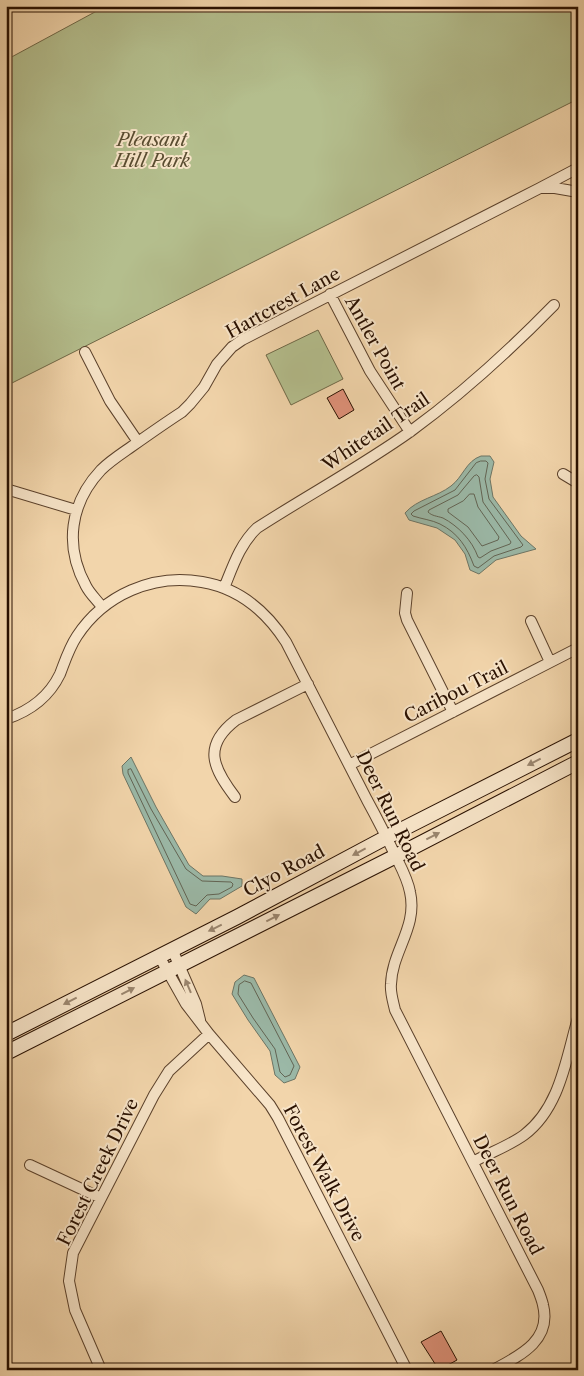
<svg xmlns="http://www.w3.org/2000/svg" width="584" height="1376" font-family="'Libre Caslon Text',serif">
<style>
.green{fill:#b4be8d;stroke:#6e6746}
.water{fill:#9bb9a8;stroke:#6d7565}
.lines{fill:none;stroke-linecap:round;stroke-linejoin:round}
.shore{stroke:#626454;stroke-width:1}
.building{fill:#df9179;stroke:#291000}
.street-casing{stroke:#5b412b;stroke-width:12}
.secondary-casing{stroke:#291000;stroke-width:16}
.street{stroke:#f7e4c8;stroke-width:10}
.secondary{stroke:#f7e4c8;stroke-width:14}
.oneway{fill:#9a856e}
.labels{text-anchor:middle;stroke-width:4;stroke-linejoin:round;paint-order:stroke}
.park-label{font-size:18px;font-style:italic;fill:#5a4d31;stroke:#f7e4c8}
.street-label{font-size:18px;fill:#291000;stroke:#f7e4c8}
</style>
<rect width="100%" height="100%" fill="#f2d5ab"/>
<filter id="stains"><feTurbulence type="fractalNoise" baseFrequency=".004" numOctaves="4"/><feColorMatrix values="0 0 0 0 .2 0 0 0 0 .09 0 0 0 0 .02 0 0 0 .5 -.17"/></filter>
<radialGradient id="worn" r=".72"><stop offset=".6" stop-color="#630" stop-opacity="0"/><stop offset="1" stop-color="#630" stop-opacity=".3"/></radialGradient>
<path class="green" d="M106,6H578V99L6,386V60Z
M318,330L343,379L291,405L266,355Z"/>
<path class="water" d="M481,456H490L494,462L490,479L493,497L521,536L536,549L496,560L479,574L470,570L465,554L455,540L437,528L409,520L405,513C417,499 437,497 451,486C463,477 466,461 481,456Z
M131,757L156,807L189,865L203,876H222L242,879V886L220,899H210L196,914L186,907L123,774L122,766Z
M244,975L254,978L300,1067L295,1079L284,1083L275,1075L270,1051L248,1020L232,994L235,982Z"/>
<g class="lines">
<path class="shore" d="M481,461H486L488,463L485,479L489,499L523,545L521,547L494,556L478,568L474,566C467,547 458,533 440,524C432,520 422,519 413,516L411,514L414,511L455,490L476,463Z
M477,475L479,477L483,502L511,542L510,544L491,551L480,558L478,557C472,540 458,526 443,518C437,516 432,516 428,512L429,510L458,495L474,476Z
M470,494H474L478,507L499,537L498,540L482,546L468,527L448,512V509L463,501Z
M131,769L151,809L186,869L202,881L231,882L233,884L232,887L219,894L207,895L196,906L190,904L128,773V770Z
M245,981L251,983L294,1066L290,1075L285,1077L280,1072L275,1049L253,1018L238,994L239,985Z"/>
</g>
<path class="building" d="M343,389L354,410L339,419L327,398Z
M441,1331L457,1360L439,1370L421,1342Z"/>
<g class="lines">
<defs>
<path id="street" d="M578,168L540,188H555L578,192
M330,294L370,371L410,432
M85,352L110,401L138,442
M563,474L578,483
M6,489L76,510
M224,588C233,566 240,544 257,528C308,495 362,466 411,431C463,393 509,351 554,305
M407,593L405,613L407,620L453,712
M102,607C97,600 90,594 86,586C64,546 70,503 101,470C110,461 121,454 131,447C148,435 165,423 182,412L190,404L204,387L217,364L232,347L242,340L540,188
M531,621L550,662
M6,719C30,711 49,697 60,674C65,661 69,648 77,636C104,595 153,573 202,582C238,588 266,611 286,642C313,695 340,747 367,800C378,820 388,840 398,861C403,871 408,881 410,892C418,927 392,951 391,984C390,992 393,1001 395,1010L538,1290C540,1295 542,1300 543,1305C552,1341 519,1356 493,1370
M349,765L578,648
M235,797C213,768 202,746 236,720L308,684
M172,949L196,1004L200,1020
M159,956L186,1004L209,1034L270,1105L278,1118L407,1370
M473,1162C489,1153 509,1146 524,1135C560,1108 566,1059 578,1018
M30,1165L101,1198
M101,1370L75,1310L69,1281L73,1253L154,1095L169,1071L209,1034"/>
<path id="secondary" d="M6,1034L237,917L387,837L578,740
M6,1053L396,856L578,762"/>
</defs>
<use href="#street" class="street-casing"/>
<use href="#secondary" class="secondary-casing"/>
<use href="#street" class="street"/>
<use href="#secondary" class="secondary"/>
</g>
<defs><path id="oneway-solid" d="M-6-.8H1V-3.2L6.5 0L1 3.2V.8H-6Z" transform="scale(1.25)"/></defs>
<g class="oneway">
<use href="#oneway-solid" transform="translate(534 762) rotate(153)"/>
<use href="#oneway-solid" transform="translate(433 836) rotate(-27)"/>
<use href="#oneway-solid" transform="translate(359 852) rotate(152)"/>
<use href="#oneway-solid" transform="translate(273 918) rotate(-27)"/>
<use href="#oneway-solid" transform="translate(215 928) rotate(154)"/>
<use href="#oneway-solid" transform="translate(188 986) rotate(-113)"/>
<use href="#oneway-solid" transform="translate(128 991) rotate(-27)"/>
<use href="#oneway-solid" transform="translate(70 1001) rotate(153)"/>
</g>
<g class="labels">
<g class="park-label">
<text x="152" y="146">Pleasant<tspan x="152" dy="21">Hill Park</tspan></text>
</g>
<g class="street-label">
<text transform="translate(283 303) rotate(-29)" y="6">Hartcrest Lane</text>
<text transform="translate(375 343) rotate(61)" y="6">Antler Point</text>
<text transform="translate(376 432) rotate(-34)" y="6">Whitetail Trail</text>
<text transform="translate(456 692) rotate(-27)" y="6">Caribou Trail</text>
<text transform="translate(390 811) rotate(64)" y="6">Deer Run Road</text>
<text transform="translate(284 871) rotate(-28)" y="6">Clyo Road</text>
<text transform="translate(98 1172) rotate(-64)" y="6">Forest Creek Drive</text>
<text transform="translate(324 1173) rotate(62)" y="6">Forest Walk Drive</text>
<text transform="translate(508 1195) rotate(63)" y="6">Deer Run Road</text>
</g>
</g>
<rect width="584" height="1376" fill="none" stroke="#f2d5ab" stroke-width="25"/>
<rect x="8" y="8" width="569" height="1361" fill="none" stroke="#291000" stroke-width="2.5"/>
<rect x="12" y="12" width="559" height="1351" fill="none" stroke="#291000"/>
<rect width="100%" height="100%" filter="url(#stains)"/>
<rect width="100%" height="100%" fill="url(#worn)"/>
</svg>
